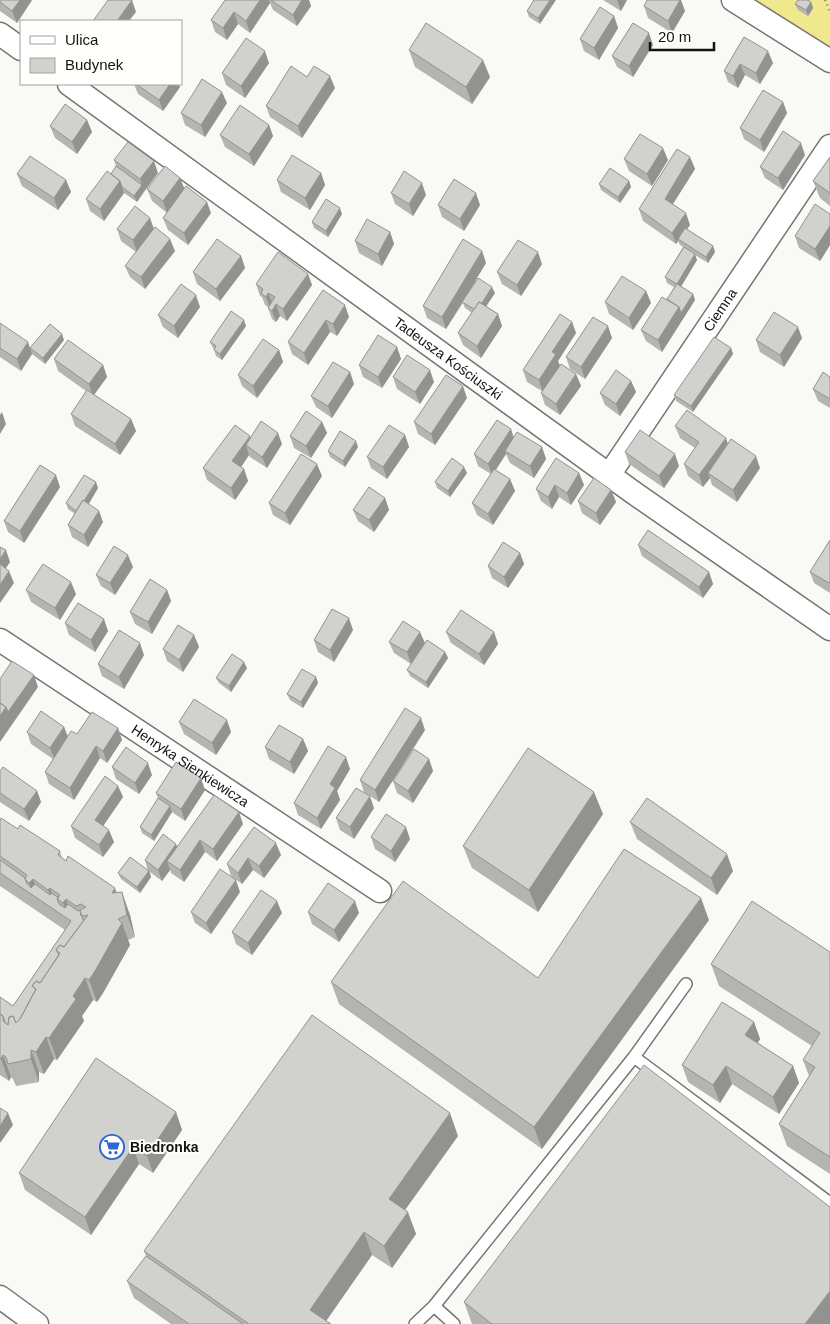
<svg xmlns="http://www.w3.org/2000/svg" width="830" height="1324" font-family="Helvetica,sans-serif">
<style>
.green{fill:#f0e88c}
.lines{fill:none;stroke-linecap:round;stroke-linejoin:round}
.lane-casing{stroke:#757572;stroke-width:14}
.street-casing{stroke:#757572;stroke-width:25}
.path{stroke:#7d7d7b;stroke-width:3;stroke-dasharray:1 4;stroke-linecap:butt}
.lane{stroke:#fff;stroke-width:11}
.street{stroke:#fff;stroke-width:22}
.wall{fill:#b4b4b0}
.shaded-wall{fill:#929290}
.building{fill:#d1d1cd;stroke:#929290}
.labels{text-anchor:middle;stroke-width:4;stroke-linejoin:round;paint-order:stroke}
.street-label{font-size:14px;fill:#131311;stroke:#fffffe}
.poi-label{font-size:14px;font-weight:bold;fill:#131311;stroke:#fffffe;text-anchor:start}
</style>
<rect width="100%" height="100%" fill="#f9f9f6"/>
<path class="green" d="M754,0H830V61Z"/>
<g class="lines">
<defs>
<path id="lane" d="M634,1057L830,1203
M434,1306L454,1324
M415,1324L434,1306L634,1057L686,984"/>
<g id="street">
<path d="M733,0L830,61"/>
<path d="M0,34L21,49"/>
<path id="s1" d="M69,84L634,493L830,629"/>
<path id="s2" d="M609,475L830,146"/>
<path id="s3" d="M0,640L380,891"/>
<path d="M0,1297L37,1324"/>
</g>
</defs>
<use href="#lane" class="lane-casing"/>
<use href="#street" class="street-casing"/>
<path class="path" d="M825,0L830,11"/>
<use href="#lane" class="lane"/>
<use href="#street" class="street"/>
</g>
<path class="wall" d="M0,0H32L17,23L0,11Z
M225,0H309L311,6L297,26L273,10L270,3L250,33L238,24L227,40L215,32L211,20Z
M534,0L540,24L529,17L527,11Z
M603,0H627L621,11Z
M811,2L813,8L808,16L798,10L795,4Z
M644,6L685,11L672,33L648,18Z
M614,16L618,28L599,60L584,51L580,39Z
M744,37L773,63L760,84L745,75L738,88L728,82L724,71Z
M653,45L633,77L617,67L612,56Z
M409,50L490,77L472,104L415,67Z
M269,63L245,98L226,85L222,73Z
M307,77L335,88L302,138L270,117L266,106Z
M134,84H178L180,87L163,111L138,94Z
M783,102L787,113L764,152L744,139L740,128Z
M227,103L205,137L185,125L181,113Z
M87,120L92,132L77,154L55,138L50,126Z
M269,125L273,136L254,166L225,147L220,135Z
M805,155L783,190L765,178L760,167Z
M690,157L695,169L673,204L690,225L687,229L713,246L715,252L708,263L695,255L697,260L681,286L693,294L695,300L662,352L646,341L641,330L667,299L674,287L667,283L665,277L683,247L680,245L678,241L676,244L643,221L639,209Z
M830,157V206L820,198L813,181Z
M624,159L668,160L652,186L629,171Z
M114,160L158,173L137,202L124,193L104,221L90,211L86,199L111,174L116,166Z
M321,173L325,185L310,210L281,192L277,180Z
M17,174L66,180L71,192L58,210L22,186Z
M180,178L184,189L211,213L188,245L168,230L163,218L167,213L152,201L147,189Z
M629,181L631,187L620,203L601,190L599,184Z
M391,193L426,195L413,216L395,204Z
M438,205H480L464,231L442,217Z
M342,214L328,237L314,228L312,222Z
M830,214V245L820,261L799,248L795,236Z
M117,229H154L175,251L145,289L130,277L125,266L136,252L121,241Z
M390,232L394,244L382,266L359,253L355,241Z
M482,251L486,263L475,281L495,293L486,306L498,314L502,326L481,358L463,345L458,333L472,313L465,308L463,303L446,329L427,318L423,306Z
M241,256L245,268L220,301L197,284L193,272Z
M542,264L521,296L502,284L497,272Z
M308,274L312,285L287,321L280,316L276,322L272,319L268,308V307L265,305L262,297L260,296L256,284Z
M323,290L349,317L337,336L330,332L308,365L292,354L288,342Z
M646,291L651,303L633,330L609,314L605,302Z
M200,307L178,338L163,327L158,315Z
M572,322L576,333L558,361L560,366L576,374L581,386L560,415L545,405L541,393L542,391L527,382L523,370Z
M0,323L30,348L64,340L45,364L32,354L21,371L0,357Z
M246,326L222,360L216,356L214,349L213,348L210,342Z
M612,338L585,379L570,369L566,357Z
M802,338L784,367L760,352L756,340Z
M397,347L401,359L382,388L363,377L359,365Z
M731,348L733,354L693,412L676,401L674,395Z
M279,350L283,362L257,398L242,386L238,375Z
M54,359L103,365L107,377L94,395L131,419L136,431L120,455L75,426L71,414L86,391L58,371Z
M350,372L354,384L332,418L316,407L311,396Z
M393,377L434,382L420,404L397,389Z
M830,377V408L818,401L813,389Z
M631,381L636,392L620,416L605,405L600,393Z
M467,398L435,445L418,434L414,422Z
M322,422L327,433L311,458L294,448L290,436Z
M675,426L728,444L760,468L737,502L712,485L710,478L703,487L688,476L684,464L695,448L680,438Z
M405,435L409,447L387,479L371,468L367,457Z
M251,437L282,444L267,468L250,457L249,455L241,467L244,469L248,481L235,500L207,480L203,468Z
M514,438L542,447L546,459L534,478L510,463L506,454L496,470L510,479L515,491L493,525L477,515L472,503L491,474L478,466L474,454Z
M358,447L345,467L330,457L328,451Z
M625,452L679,466L664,488L629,464Z
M467,473L450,497L437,488L435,482Z
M579,473L584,485L571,505L559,497L552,509L541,501L536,489Z
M322,476L290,525L273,515L269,503Z
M60,487L24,543L8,532L4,521Z
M98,488L89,504L103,522L88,547L72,537L68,525L75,514L68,509L66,503Z
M611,490L616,502L600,525L582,513L578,501Z
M385,498L389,510L374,532L358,521L353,510Z
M830,540V593L814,583L810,572Z
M638,545L709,572L713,584L703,598L642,556Z
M520,553L524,564L508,588L492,578L488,566Z
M133,567L115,595L101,586L96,575Z
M26,590L76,594L60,620L31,602Z
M167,590L171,601L152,634L135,624L130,612Z
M65,623L108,631L95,652L69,635Z
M353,630L334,662L318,652L314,640Z
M446,632H494L498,644L484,665L451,643Z
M194,635L199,647L183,672L167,661L163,649Z
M389,642L425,643L411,664L394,653Z
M445,652L448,658L428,688L410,676L407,670Z
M144,655L124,689L102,676L98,664Z
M247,668L231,692L219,683L216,678Z
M316,677L318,683L303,708L290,700L287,694Z
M179,722L231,732L216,755L184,734Z
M64,727L68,736L118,728L122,740L107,763L100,758L74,800L49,784L45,772L53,759L31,744L27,732Z
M425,730L379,802L364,792L360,780Z
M303,739L308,751L294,774L269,759L265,747Z
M429,759L433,771L413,803L397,793L393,781Z
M112,767L152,775L139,794L116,779Z
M350,769L337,791L340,800L321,829L298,815L294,803Z
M0,771L37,791L41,802L29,821L0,802Z
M118,786L123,797L103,826L114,842L103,857L75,838L71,826Z
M205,790L185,821L172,812L154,841L142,833L140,827L158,798L156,793Z
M374,808L354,839L340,830L336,818Z
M603,814L538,912L472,868L463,846Z
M0,820L60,851L62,858L117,893L130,915L135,937L128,940L130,945L103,993L97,1002L93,1000L82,1016L84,1021L57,1060L54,1059L44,1074L39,1072V1082L16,1086L13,1079L11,1077L9,1081L0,1075V997L13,1006L65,930L0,886Z
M630,822L733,871L717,895L637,839Z
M243,824L217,861L205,852L184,882L171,873L170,870L162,881L150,872L151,877L140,893L121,879L118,873L148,871L145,860L178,847Z
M254,827L281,855L264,878L253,870L242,884L231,876L227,864Z
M371,837L410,839L395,862L375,849Z
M240,892L211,934L195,923L191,912Z
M308,912L359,913L339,942L312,924Z
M282,913L252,955L236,944L232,932Z
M709,920L542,1149L339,1004L331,982L538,978Z
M830,952V1174L787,1146L779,1124L809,1076L803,1060L812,1046L719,986L711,964Z
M754,1022L760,1039L758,1043L793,1066L799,1083L779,1114L732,1084L720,1103L688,1082L682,1065Z
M176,1112L182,1130L153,1173L139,1164L91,1235L25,1190L19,1173Z
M458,1136L405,1210L416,1234L392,1268L372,1255L326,1321L331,1324H171L134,1298L127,1281L146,1256L144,1251Z
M464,1302L830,1324H472Z"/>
<path class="shaded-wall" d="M20,0H32L17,23L12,11Z
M132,0L136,12L129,21H117Z
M260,0H269L270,3L250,33L246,21Z
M302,0H309L311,6L297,26L293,15Z
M550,0H556L540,24L538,18Z
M617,0H627L621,11Z
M680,0H681L685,11L672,33L668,21Z
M811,2L813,8L808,16L806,10Z
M234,12L238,24L227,40L223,28Z
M614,16L618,28L599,60L594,48Z
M649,33L653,45L633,77L629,66Z
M265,51L269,63L245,98L241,86Z
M768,51L773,63L760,84L756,73Z
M483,60L490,77L472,104L466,87Z
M740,64L745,75L738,88L733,76Z
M330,76L335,88L302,138L298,126Z
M170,84H178L180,87L163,111L159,100Z
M222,92L227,103L205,137L201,125Z
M783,102L787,113L764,152L760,140Z
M87,120L92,132L77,154L72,142Z
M269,125L273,136L254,166L249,154Z
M801,143L805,155L783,190L778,178Z
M663,148L668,160L652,186L647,174Z
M690,157L695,169L669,210L665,199Z
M154,161L158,173L144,191L140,179Z
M321,173L325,185L310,210L305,198Z
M180,178L185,190L167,213L163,201Z
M66,180L71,192L58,210L54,198Z
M120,181L124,193L104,221L100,209Z
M629,181L631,187L620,203L618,197Z
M422,183L426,195L413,216L409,204Z
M142,185L144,191L137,202L134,196Z
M476,193L480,205L464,231L460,219Z
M207,202L211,213L188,245L184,233Z
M340,208L342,214L328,237L326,231Z
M686,213L690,225L679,240L678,239V241L676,244L672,233Z
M150,218L154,229L137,252L133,240Z
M830,226V245L820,261L815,249Z
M390,232L394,244L382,266L378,254Z
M170,239L175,251L145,289L141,277Z
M713,246L715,252L708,263L706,257Z
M482,251L486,263L446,329L442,317Z
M538,252L542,264L521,296L517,285Z
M695,254L697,260L679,290L677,284Z
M241,256L245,268L220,301L216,289Z
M308,274L312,285L287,321L283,309Z
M492,287L495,293L479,317L477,311Z
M646,291L651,303L633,330L629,318Z
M268,293L273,304L270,308L266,297Z
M693,294L695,300L662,352L658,340L679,307Z
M196,295L200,307L178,338L174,326Z
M276,304L280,316L276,322L272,311Z
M345,305L349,317L337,336L333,324Z
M498,314L502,326L481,358L477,346Z
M244,320L246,326L222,360L220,354Z
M326,320L330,332L308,365L304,353Z
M572,322L576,333L558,361L560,366L543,392L539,380L552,352Z
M608,326L612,338L585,379L581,367Z
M798,327L802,338L784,367L780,355Z
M62,334L64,340L45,364L43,358Z
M28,342L32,354L21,371L17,359Z
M397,347L401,359L382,388L378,377Z
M731,348L733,354L693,412L691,406Z
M279,350L283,362L257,398L253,386Z
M103,365L107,377L93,396L89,384Z
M430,370L434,382L420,404L415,392Z
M350,372L354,384L332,418L328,406Z
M576,374L581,386L560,415L556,404Z
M631,381L636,392L620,416L616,404Z
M463,386L467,398L435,445L431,434Z
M2,412L6,424L0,434V415Z
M131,419L136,431L120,455L115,444Z
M322,422L327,433L311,458L306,446Z
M511,429L515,441L505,451L506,454L492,475L488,464Z
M278,433L282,444L267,468L262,457Z
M405,435L409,447L387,479L383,467Z
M250,436L255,448L246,445L249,455L237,473L232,461Z
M726,438L730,450L708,473L710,478L703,487L699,475Z
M356,441L358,447L345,467L343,461Z
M542,447L546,459L534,478L530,466Z
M675,454L679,466L664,488L659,476Z
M756,456L760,468L737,502L733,490Z
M317,464L322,476L290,525L285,513Z
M464,467L467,473L450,497L448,491Z
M244,469L248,481L235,500L231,488Z
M579,473L584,485L571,505L567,493Z
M56,475L60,487L24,543L20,531Z
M510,479L515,491L493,525L488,514Z
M96,482L98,488L80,518L78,512Z
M555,485L559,497L552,509L548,497Z
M611,490L616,502L600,525L596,513Z
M385,498L389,510L374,532L369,520Z
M99,511L103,522L88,547L84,535Z
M6,550L10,562L2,574L0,570V559Z
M520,553L524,564L508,588L504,577Z
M128,555L133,567L115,595L110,583Z
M9,571L14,583L0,603V585Z
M709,572L713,584L703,598L699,587Z
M71,582L76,594L60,620L55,608Z
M167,590L171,601L152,634L148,622Z
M349,618L353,630L334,662L330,650Z
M104,619L108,631L95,652L91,640Z
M420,632L425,643L411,664L407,652Z
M494,632L498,644L484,665L479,654Z
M194,635L199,647L183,672L179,660Z
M140,643L144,655L124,689L119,677Z
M445,652L448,658L428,688L426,682Z
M244,662L247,668L231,692L229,686Z
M34,675L38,687L0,742V716L6,707Z
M316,677L318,683L303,708L301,702Z
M421,718L425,730L379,802L375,790Z
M227,720L231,732L216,755L212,743Z
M64,727L68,738L55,760L50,748Z
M118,728L122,740L107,763L103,751Z
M303,739L308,751L294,774L290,762Z
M96,746L100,758L74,800L70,788Z
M346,757L350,769L337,791L340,800L321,829L317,818L330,784Z
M429,759L433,771L413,803L408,791Z
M148,763L152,775L139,794L135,783Z
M201,778L205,790L185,821L181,809Z
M118,786L123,797L99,832L95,820Z
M37,791L41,802L29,821L24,809Z
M594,792L603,814L538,912L529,890Z
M370,796L374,808L354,839L350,827Z
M170,806L172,812L154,841L151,835Z
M239,812L243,824L217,861L213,849Z
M406,827L410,839L395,862L391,851Z
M109,830L114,842L103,857L99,845Z
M200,840L205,852L184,882L180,870Z
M276,843L281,855L264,878L259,866Z
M176,844L181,856L167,861L170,870L162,881L158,870Z
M727,854L733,871L717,895L711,878Z
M248,858L253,870L242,884L238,873Z
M149,871L151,877L140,893L137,887Z
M33,879L41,900L34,896L29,883Z
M236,880L240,892L211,934L206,923Z
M50,888L58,910L56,912L48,890Z
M115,888L123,910L112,893Z
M122,892L130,915L135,937L127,915Z
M701,898L709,920L542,1149L534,1127Z
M66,899L74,921H71L70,920L63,903Z
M277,901L282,913L252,955L248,943Z
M355,901L359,913L339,942L334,930Z
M122,923L130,945L103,993L97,1002L89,980Z
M85,978L93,1000L82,1016L84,1021L57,1060L49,1038L73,996Z
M754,1022L760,1039L752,1052L745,1035Z
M46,1037L54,1059L44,1074L36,1052Z
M31,1050L39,1072V1082L31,1059Z
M3,1055L11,1077L9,1081L1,1059Z
M726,1066L732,1084L720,1103L713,1085Z
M793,1066L799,1083L779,1114L773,1097Z
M176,1112L182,1130L153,1173L147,1156Z
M8,1113L13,1125L0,1143V1126Z
M450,1113L458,1136L397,1221L389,1199Z
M133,1147L139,1164L91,1235L85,1217Z
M408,1212L416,1234L392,1268L384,1246Z
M364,1232L372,1255L324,1324L310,1310Z
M830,1291V1324H805Z"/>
<path class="building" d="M0,0H20L12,11L0,2Z
M108,0H132L117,21H93Z
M225,0H260L246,21L234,12L223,28L211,20Z
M271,0H302L293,15Z
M534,0H550L538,18L527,11Z
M647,0H680L668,21L644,6Z
M798,0H807L811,2L806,10L795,4Z
M600,7L614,16L594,48L580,39Z
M426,23L483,60L466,87L409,50Z
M633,23L649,33L629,66L612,56Z
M744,37L768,51L756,73L740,64L733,76L724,71Z
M246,38L265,51L241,86L222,73Z
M291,66L307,77L314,66L330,76L298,126L266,106Z
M202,79L222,92L201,125L181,113Z
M136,84H170L159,100Z
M763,90L783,102L760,140L740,128Z
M65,104L87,120L72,142L50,126Z
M240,105L269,125L249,154L220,135Z
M783,131L801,143L778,178L760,167Z
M640,134L663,148L647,174L624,159Z
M128,142L154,161L140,179L114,160Z
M677,149L690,157L665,199L686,213L672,233L639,209Z
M292,155L321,173L305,198L277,180Z
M30,156L66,180L54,198L17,174Z
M830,157V193L813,181Z
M116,166L142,185L134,196L122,187L120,181L111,174Z
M165,166L180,178L163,201L147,189Z
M610,168L629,181L618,197L599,184Z
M107,171L120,181L100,209L86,199Z
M404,171L422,183L409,204L391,193Z
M454,179L476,193L460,219L438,205Z
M186,186L207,202L184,233L163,218Z
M326,199L340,208L326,231L312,222Z
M815,204L830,214V226L815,249L795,236Z
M135,206L150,218L133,240L117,229Z
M367,219L390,232L378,254L355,241Z
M155,227L170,239L141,277L125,266Z
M685,228L713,246L706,257L678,239Z
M217,239L241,256L216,289L193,272Z
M463,239L482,251L442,317L423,306Z
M518,240L538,252L517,285L497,272Z
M684,247L695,254L677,284L665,277Z
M278,252L308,274L283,309L276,304L272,311L268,308L275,297L268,293L266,297L261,293L263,289L256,284Z
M622,276L646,291L629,318L605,302Z
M478,278L492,287L482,303L479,302L474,309L462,302Z
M181,284L196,295L174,326L158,315Z
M677,284L693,294L681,313L679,307L667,299Z
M323,290L345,305L333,324L326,320L304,353L288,342Z
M662,297L679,307L658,340L641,330Z
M479,302L498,314L477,346L458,333Z
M231,311L244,320L220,354L214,350L216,346L210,342Z
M774,312L798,327L780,355L756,340Z
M560,314L572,322L552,352L556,354L539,380L523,370Z
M593,317L608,326L581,367L566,357Z
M0,323L28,342L17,359L0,348Z
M50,324L62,334L43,358L30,348Z
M378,335L397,347L378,377L359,365Z
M714,337L731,348L691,406L674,395Z
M263,339L279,350L253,386L238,375Z
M68,340L103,365L89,384L54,359Z
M407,355L430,370L415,392L393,377Z
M333,362L350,372L328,406L311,396Z
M561,364L576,374L556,404L541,393Z
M616,370L631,381L616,404L600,393Z
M823,372L830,377V399L813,389Z
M446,375L463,386L431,434L414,422Z
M87,390L131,419L115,444L71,414Z
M687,410L726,438L699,475L684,464L699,442L675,426Z
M306,411L322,422L306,446L290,436Z
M497,420L511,429L488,464L474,454Z
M261,421L278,433L262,457L246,445Z
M235,425L250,436L232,461L244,469L231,488L203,468Z
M389,425L405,435L383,467L367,457Z
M640,430L675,454L659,476L625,452Z
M340,431L356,441L343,461L328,451Z
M517,432L542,447L530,466L505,451Z
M731,439L756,456L733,490L708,473Z
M301,454L317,464L285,513L269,503Z
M452,458L464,467L448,491L435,482Z
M556,458L579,473L567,493L555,485L548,497L536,489Z
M40,465L56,475L20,531L4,521Z
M494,469L510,479L488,514L472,503Z
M84,475L96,482L84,501L83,500L76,511L66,503Z
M594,478L611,490L596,513L578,501Z
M369,487L385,498L369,520L353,510Z
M83,500L99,511L84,535L68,525Z
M648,530L709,572L699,587L638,545Z
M830,540V582L829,583L810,572Z
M503,542L520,553L504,577L488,566Z
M114,546L128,555L110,583L96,575Z
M0,547L6,550L0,559Z
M0,564L9,571L0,585Z
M43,564L71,582L55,608L26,590Z
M150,579L167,590L148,622L130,612Z
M78,603L104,619L91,640L65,623Z
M332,609L349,618L330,650L314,640Z
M461,610L494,632L479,654L446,632Z
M403,621L420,632L407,652L389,642Z
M178,625L194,635L179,660L163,649Z
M119,630L140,643L119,677L98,664Z
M427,640L445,652L426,682L407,670Z
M232,654L244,662L229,686L216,678Z
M12,661L34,675L8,712L6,707L0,703V679Z
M302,669L316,677L301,702L287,694Z
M194,699L227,720L212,743L179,722Z
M0,703L6,707L0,716Z
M405,708L421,718L375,790L360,780Z
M41,711L64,727L50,748L27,732Z
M92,712L118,728L103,751L96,746L70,788L45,772L71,731L77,734Z
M279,725L303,739L290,762L265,747Z
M328,746L346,757L330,784L335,788L317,818L294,803Z
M126,747L148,763L135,783L112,767Z
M528,748L594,792L529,890L463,846Z
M414,749L429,759L408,791L393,781Z
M176,762L201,778L181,809L156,793Z
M3,767L37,791L24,809L0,793V771Z
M105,776L118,786L95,820L109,830L99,845L71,826Z
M356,788L370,796L350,827L336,818Z
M214,795L239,812L213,849L200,840L180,870L167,861Z
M158,798L170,806L151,835L140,827Z
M647,798L727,854L711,878L630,822Z
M386,814L406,827L391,851L371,837Z
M1,818L18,829L20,825L60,851L58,855L66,861L68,856L115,888L112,893L122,892L127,915L118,919L122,923L95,971L89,980L85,978L73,996L76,999L49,1038L46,1037L36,1052L31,1050V1059L8,1064L6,1057L3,1055L1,1059L0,1058V1014L3,1016V1021L8,1025L9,1017L13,1016L16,1023L20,1019L36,989L32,986L36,981L40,983L60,953L56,950L60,945L64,947L88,915L81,916L80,910L86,907L81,904L76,906L66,899L63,903L57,899L60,895L50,888L48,890L33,879L29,883L25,879L27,875L0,856V820Z
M254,827L276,843L259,866L248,858L238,873L227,864Z
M163,834L176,844L158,870L145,860Z
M624,849L701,898L534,1127L331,982L403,881L538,978Z
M130,857L149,871L137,887L118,873Z
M0,860L25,878V879L27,884L31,888L35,884L50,895L51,893L59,898L57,899L59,904L65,908L68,904L78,911L80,910L83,920H84L64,947L60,945L56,950L59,955L40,983L36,981L32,986L36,989L20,1019L16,1023L13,1016L9,1017L8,1025L5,1022L3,1016L0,1014V997L13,1006L71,921L0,873Z
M220,869L236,880L206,923L191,912Z
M328,883L355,901L334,930L308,912Z
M261,890L277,901L248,943L232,932Z
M752,901L830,952V1157L779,1124L815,1067L803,1060L820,1033L711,964Z
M722,1002L754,1022L745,1035L793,1066L773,1097L726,1066L713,1085L682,1065Z
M312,1015L450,1113L389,1199L408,1212L384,1246L364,1232L310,1310L331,1324H249L144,1251Z
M96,1058L176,1112L147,1156L133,1147L85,1217L19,1173Z
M644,1065L830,1207V1291L805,1324H492L464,1302Z
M0,1108L8,1113L0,1126Z
M146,1256L243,1324H189L127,1281Z"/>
<defs>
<symbol id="supermarket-ring" viewBox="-11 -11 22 22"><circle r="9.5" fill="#fffffe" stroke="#2d67d4" stroke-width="1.5"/><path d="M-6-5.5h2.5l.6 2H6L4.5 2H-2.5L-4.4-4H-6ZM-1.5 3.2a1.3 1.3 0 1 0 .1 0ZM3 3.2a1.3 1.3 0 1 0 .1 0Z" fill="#2d67d4"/></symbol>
</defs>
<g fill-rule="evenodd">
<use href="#supermarket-ring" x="98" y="1133" width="28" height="28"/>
</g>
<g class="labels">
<g class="street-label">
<text dy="5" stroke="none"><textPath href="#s2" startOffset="199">Ciemna</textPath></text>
<text dy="5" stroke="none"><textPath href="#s1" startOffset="468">Tadeusza Kościuszki</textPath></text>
<text dy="5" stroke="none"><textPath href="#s3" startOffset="228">Henryka Sienkiewicza</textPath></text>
</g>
<g class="poi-label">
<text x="130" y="1152">Biedronka</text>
</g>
</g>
<rect x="20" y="20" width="162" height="65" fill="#fffffe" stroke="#a1a19f"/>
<rect x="30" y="36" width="25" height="8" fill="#ffffff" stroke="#a1a19f"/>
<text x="65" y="45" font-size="15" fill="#131311">Ulica</text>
<rect x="30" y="58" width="25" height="15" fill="#d1d1cd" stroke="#a1a19f"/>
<text x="65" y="70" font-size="15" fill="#131311">Budynek</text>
<path d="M650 42v8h64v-8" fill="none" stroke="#131311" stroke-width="2.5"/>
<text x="658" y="42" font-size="15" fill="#131311" stroke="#fffffe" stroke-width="4" paint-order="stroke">20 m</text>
</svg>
